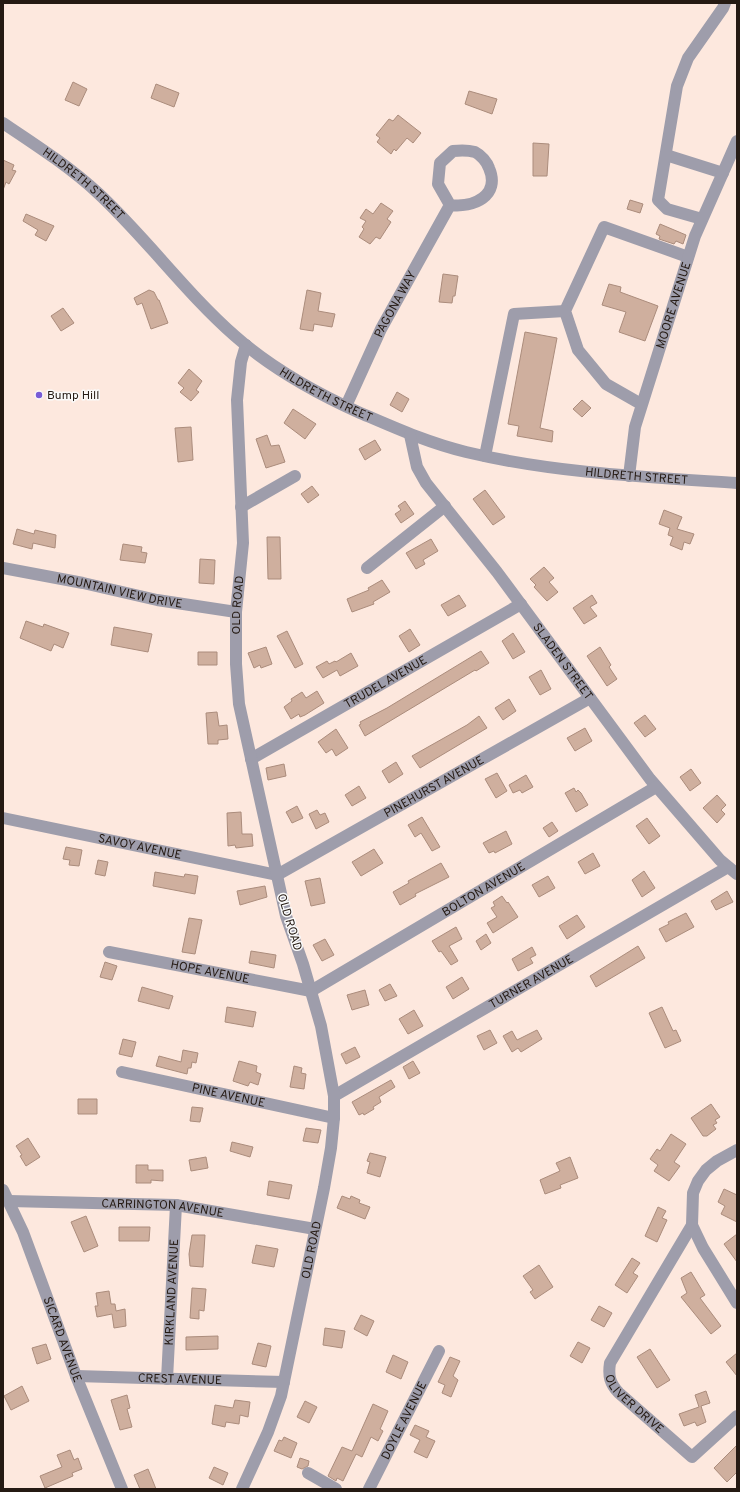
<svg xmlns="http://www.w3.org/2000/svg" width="740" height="1492" font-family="Overpass,sans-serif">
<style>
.building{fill:#cfaf9e;stroke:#ab8c7c}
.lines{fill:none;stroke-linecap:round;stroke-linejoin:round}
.minor{stroke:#9e9dab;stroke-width:12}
.poi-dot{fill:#785cd6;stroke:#fafafa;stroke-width:1.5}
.labels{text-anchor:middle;stroke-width:3;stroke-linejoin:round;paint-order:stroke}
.street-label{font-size:12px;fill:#251a13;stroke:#fafafa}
.poi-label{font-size:12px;fill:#251a13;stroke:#fafafa;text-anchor:start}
</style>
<rect width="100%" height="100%" fill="#fde8de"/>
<path class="building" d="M73,82L87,89L79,106L65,100Z
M156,84L179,93L174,107L151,98Z
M469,91L497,99L492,114L465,104Z
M398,115L421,133L413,143L407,138L396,151L394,149L391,154L377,142L380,138L376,135L389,119L393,121Z
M533,143L549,144L547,176H533Z
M3,160L14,165L12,170L16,171L9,184L6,182L3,190Z
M630,200L643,204L640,213L627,209Z
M381,203L393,211L387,219L391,222L380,239L376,237L370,244L359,237L364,229L362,227L366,221L360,218L366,209L373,214Z
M26,214L54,226L46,241L35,235L38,230L23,221Z
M660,224L686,235L683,244L676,241L674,244L659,239L660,236L656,234Z
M443,274L458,276L455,296H453L452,303L439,302Z
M609,284L621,287L620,292L658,306L645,341L619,332L626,312L602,305Z
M149,290L154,292L158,300H159L168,323L151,329L142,303L137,305L134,298Z
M307,290L321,293L318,311L335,314L332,327L314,324L313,331L300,329Z
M63,308L74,323L61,331L51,316Z
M525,332L557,338L540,428L553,431L552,442L517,436L519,426L508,424Z
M189,369L202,381L196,390L199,392L191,401L180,392L184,388L178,383Z
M397,392L409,399L402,412L390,405Z
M582,400L591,408L582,417L573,409Z
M293,409L316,424L305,439L284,423Z
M191,427L193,460L178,462L175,428Z
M267,435L271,446L279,445L285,462L266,468L256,439Z
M375,440L381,450L365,460L359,449Z
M312,486L319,495L308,503L301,494Z
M485,490L505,517L493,525L473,499Z
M405,501L414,514L401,523L395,514L401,510L398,506Z
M664,510L682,517L677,529L694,534L690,544L684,542L682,550L670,545L673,537L668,535L670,528L659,524Z
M17,529L34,534L35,530L56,535L55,548L33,543L32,549L13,544Z
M267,537H280L281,579H268Z
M431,539L438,551L423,560L425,564L416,569L406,553Z
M123,544L142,547L141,552L147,553L145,563L120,560Z
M200,559L215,560L214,584L199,583Z
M544,567L554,578L549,582L558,592L547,601L534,587L536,585L530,579Z
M382,580L390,592L373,602L374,604L352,612L347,599L369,590L368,588Z
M459,595L466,606L448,616L441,605Z
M592,595L597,603L590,607L597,616L584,624L573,608Z
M26,621L43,627L44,624L69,633L63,648L54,644L51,651L20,638Z
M114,627L152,634L148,652L111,645Z
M410,629L420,645L409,652L399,636Z
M287,631L303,664L295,668L277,636Z
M513,633L525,652L513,659L502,641Z
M266,647L272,664L261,668L260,665L254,668L248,653Z
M600,647L611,665L609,667L617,679L607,686L587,656Z
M481,651L489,663L476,671L475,670L365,736L359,725L361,724L360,722L387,708Z
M198,652H217V665H198Z
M351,653L358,666L340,676L337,670L323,678L316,667L327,661L329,664L335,661L336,662Z
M541,670L551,689L540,695L529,677Z
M317,691L324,703L305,715L300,717L299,714L291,719L284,707L292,701L291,699L302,692L306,698Z
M509,699L516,711L503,720L495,708Z
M217,712L219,726L227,725L228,739L218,740V744H208L206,713Z
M645,715L656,729L645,737L634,723Z
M479,716L487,728L420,768L412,756L467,725Z
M585,728L592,741L575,751L567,738Z
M336,729L348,748L336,756L332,749L326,753L318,742Z
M396,762L403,774L389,783L382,771Z
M284,764L286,776L268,780L266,768Z
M691,769L701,783L690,791L680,777Z
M497,773L507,791L496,798L485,779Z
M526,775L533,787L522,793L520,790L513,793L509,785Z
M359,786L366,798L352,806L345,795Z
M574,788L576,792L578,790L581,793L588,805L576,812L565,793Z
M717,795L726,805L721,810L725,814L717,823L703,808Z
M297,806L303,818L292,823L286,812Z
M317,810L320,815L325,813L329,822L316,829L309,814Z
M241,812L242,834H252L253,846L236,848L235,845L228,846L227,813Z
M422,817L440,847L432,851L421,833L415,837L408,825Z
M647,818L660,836L649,844L636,826Z
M552,822L558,831L549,837L543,828Z
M506,831L512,844L495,853L494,851L489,853L483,843Z
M66,847L82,850L79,866L69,865L70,860L63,859Z
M374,849L383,863L361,876L352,862Z
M593,853L600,866L585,874L578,862Z
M98,860L108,862L105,876L95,874Z
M441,863L449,877L415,894L416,896L400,905L393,892L409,883L408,881Z
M644,871L655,888L642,897L632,880Z
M155,872L184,877L185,874L198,876L195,894L153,886Z
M548,876L555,888L539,897L532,885Z
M320,878L325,903L311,906L305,881Z
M265,886L267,897L240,905L237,891Z
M727,891L733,902L716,910L711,901Z
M502,896L507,903L508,902L518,917L493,933L487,923L497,917L491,908L495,906L493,902Z
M686,913L694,927L666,942L659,929L669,924L668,922Z
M577,915L585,927L567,939L559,926Z
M189,918L202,920L195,954L182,952Z
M456,927L462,939L449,946L458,961L451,965L441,951L439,952L432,941Z
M486,934L491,943L481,950L476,941Z
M325,939L334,955L322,961L313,945Z
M638,946L645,958L596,987L590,976Z
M532,947L536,955L530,958L533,963L518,971L512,959Z
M251,951L276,955L274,968L249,963Z
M105,962L117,966L112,980L100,977Z
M462,977L469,989L453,999L446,987Z
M390,984L397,996L385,1001L379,990Z
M142,987L173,996L169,1009L138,1001Z
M365,990L369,1005L352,1010L347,995Z
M227,1007L256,1012L253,1027L225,1022Z
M662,1007L673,1031L676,1030L681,1041L665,1048L649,1013Z
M414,1010L423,1026L408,1034L399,1019Z
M490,1030L497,1043L484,1050L477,1036Z
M537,1030L542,1039L521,1052L518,1048L512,1052L503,1036L512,1031L517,1040Z
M123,1039L136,1042L132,1057L119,1054Z
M355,1047L360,1057L346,1064L341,1054Z
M183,1050L198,1053L196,1063L192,1062L191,1068H188L187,1074L156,1066L159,1056L181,1062Z
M239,1061L257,1066L256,1072L261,1074L258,1085L250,1082L248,1086L233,1081Z
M413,1061L420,1073L409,1079L403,1067Z
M294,1066L302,1068L301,1073L306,1074L304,1089L290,1087Z
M391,1080L395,1087L379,1097L381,1102L373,1107L374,1109L364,1115L363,1113L359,1115L352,1102Z
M78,1099H97V1114H78Z
M711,1104L720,1117L715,1120L717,1123L713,1125L716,1129L707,1136H703L691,1118Z
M192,1107L203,1108L200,1122L190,1121Z
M306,1128L321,1130L318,1143L303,1141Z
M671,1134L686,1144L674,1162L680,1166L669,1181L654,1171L658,1165L650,1159L657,1149L660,1151Z
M28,1138L40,1157L26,1166L20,1156L22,1155L16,1146Z
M232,1142L253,1147L250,1157L230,1151Z
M370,1153L386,1157L380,1177L367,1173L370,1162L367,1161Z
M206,1157L208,1168L191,1171L189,1160Z
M570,1157L578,1178L560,1185L561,1188L545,1194L540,1180L560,1171L556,1163Z
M136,1165H148V1170H163V1181L151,1180V1183H136Z
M269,1181L292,1185L289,1199L267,1195Z
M724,1189L737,1195V1222L721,1214L725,1206L718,1202Z
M342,1196L350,1199L351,1196L360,1200L359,1203L370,1207L365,1219L337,1208Z
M658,1207L666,1211L662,1218L667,1220L657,1242L645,1236Z
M86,1216L98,1246L84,1252L71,1222Z
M119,1227H150L149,1241H119Z
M737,1234V1262L724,1244Z
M192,1235H205L203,1267L190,1266L189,1254Z
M256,1245L278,1249L274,1267L252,1263Z
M632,1258L640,1263L633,1273L638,1276L627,1293L615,1285Z
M539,1265L553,1287L535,1299L530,1292L533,1290L523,1276Z
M691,1272L705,1295L700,1298L721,1326L711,1334L681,1297L687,1293L681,1278Z
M192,1288L206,1289L204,1311L199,1310V1319L190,1318Z
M109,1291L111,1304H115L116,1311L125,1309L126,1326L114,1328L112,1314L97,1317L95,1306H98L96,1293Z
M599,1306L612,1313L604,1327L591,1320Z
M361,1315L374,1321L367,1336L354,1329Z
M325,1328L345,1331L342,1348L323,1345Z
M218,1336V1349L186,1350V1337Z
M578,1342L590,1348L582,1363L570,1356Z
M258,1343L271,1346L266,1367L252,1364Z
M46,1344L51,1359L37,1364L32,1348Z
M650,1349L670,1380L657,1388L637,1357Z
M737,1353V1376L726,1362Z
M393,1355L408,1362L401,1379L386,1372Z
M450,1357L460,1361L453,1376L458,1380L451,1397L442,1393L445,1385L438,1382Z
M22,1386L29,1401L11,1410L4,1396Z
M706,1391L710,1403L701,1406L706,1422L697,1426L695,1422L684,1426L679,1414L699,1407L695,1395Z
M127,1395L130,1408L127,1409L132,1427L120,1430L111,1400Z
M235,1400L250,1402L248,1417L240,1415L239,1424L226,1422L225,1427L212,1424L215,1405L233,1408Z
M305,1401L317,1407L309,1423L297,1417Z
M373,1404L388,1411L381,1427L380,1429L383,1431L378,1441L371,1437L362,1457L356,1454L343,1481L337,1478L336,1481L328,1476L342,1447L352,1451Z
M415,1425L429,1431L426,1437L435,1441L427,1458L414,1452L420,1440L410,1435Z
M284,1437L297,1443L291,1458L274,1451L279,1440L282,1441Z
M737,1445V1472L727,1482L714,1468Z
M70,1450L74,1460L78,1458L82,1469L72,1473L73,1476L45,1488L40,1476L62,1467L57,1455Z
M300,1458L309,1461L308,1466L302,1469L297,1467Z
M214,1467L228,1473L223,1485L209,1478Z
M148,1469L156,1489H140L134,1475Z"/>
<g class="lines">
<g class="minor">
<path id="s1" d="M3,123C36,145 70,167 99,194C147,239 186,293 235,336C271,368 314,392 358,412C393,427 428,443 466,452C554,473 646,477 737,483"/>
<path d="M666,155L723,173"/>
<path d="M702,219L667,209L658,200L677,86L688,58L723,8L725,3"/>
<path d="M641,404L606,384L578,350L565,311L604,227L688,257"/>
<path id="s2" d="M346,406L381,329L450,205L438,184L440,163L453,151C461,150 468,150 475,152C481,155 487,162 489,168C501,196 473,208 450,205"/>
<path id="s3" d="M410,435L417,467L426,483L497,572L650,779L720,860L737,874"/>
<path d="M485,456L514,314L565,311"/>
<path id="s4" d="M629,476L635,427L695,236L737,141"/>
<path d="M241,507L295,476"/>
<path id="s5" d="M3,568L83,583L157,600L236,612"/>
<path d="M367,568L445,506"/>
<path id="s6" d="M251,759L521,604"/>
<path id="s7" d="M3,818L277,875L590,698"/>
<path id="s8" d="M109,952L311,991L656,787"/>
<path id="s9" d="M122,1072L334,1118"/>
<path id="s10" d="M334,1096L728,867"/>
<path id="s11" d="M737,1150L717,1161L706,1170L698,1181L693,1193L692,1225L610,1363C608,1376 610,1384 619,1393L692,1457L737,1416"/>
<path id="s12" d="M3,1190L23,1232L76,1376L122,1489"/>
<path id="s13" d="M9,1201L176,1205L315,1229"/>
<path d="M692,1225L703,1248L737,1303"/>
<path id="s14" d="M76,1376L284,1382"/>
<path id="s15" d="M167,1379L176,1205"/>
<path d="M308,1473L336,1489"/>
<path id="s16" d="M242,1489L268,1432L281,1396L324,1188L331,1148L334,1118V1096L321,1026L303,964L286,916L239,704L236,664V612L243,543L237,400L241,362L246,345"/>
<path id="s17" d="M369,1489L439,1351"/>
</g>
</g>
<circle class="poi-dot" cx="39" cy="395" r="4"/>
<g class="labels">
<g class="street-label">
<text dy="4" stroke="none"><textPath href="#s1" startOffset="101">HILDRETH STREET</textPath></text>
<text dy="4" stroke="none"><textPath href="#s2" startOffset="113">PAGONA WAY</textPath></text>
<text dy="4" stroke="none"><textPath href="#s4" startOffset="177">MOORE AVENUE</textPath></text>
<text dy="4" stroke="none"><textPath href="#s1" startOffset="425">HILDRETH STREET</textPath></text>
<text dy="4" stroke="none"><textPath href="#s1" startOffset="749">HILDRETH STREET</textPath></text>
<text dy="4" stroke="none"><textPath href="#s5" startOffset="119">MOUNTAIN VIEW DRIVE</textPath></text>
<text dy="4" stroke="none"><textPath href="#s16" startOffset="909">OLD ROAD</textPath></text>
<text dy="4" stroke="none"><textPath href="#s3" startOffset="276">SLADEN STREET</textPath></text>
<text dy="4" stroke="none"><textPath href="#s6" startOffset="155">TRUDEL AVENUE</textPath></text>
<text dy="4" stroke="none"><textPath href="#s7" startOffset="460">PINEHURST AVENUE</textPath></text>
<text dy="4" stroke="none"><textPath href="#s7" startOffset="140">SAVOY AVENUE</textPath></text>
<text dy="4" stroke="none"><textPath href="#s8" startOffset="406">BOLTON AVENUE</textPath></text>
<text transform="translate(290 922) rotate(73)" y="4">OLD ROAD</text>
<text dy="4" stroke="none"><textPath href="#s8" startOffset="103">HOPE AVENUE</textPath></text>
<text dy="4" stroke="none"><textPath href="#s10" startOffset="228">TURNER AVENUE</textPath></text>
<text dy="4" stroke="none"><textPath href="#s9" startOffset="109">PINE AVENUE</textPath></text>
<text dy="4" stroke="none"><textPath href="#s13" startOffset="154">CARRINGTON AVENUE</textPath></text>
<text dy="4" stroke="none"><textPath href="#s16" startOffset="250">OLD ROAD</textPath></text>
<text dy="4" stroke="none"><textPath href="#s15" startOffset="87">KIRKLAND AVENUE</textPath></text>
<text dy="4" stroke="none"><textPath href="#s12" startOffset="161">SICARD AVENUE</textPath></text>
<text dy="4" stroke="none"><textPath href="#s14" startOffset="104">CREST AVENUE</textPath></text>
<text dy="4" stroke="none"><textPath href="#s11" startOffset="307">OLIVER DRIVE</textPath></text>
<text dy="4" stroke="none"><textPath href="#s17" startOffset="77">DOYLE AVENUE</textPath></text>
</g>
<g class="poi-label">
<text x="47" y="399">Bump Hill</text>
</g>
</g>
<rect width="740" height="1492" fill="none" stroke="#251a13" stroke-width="8"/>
</svg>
